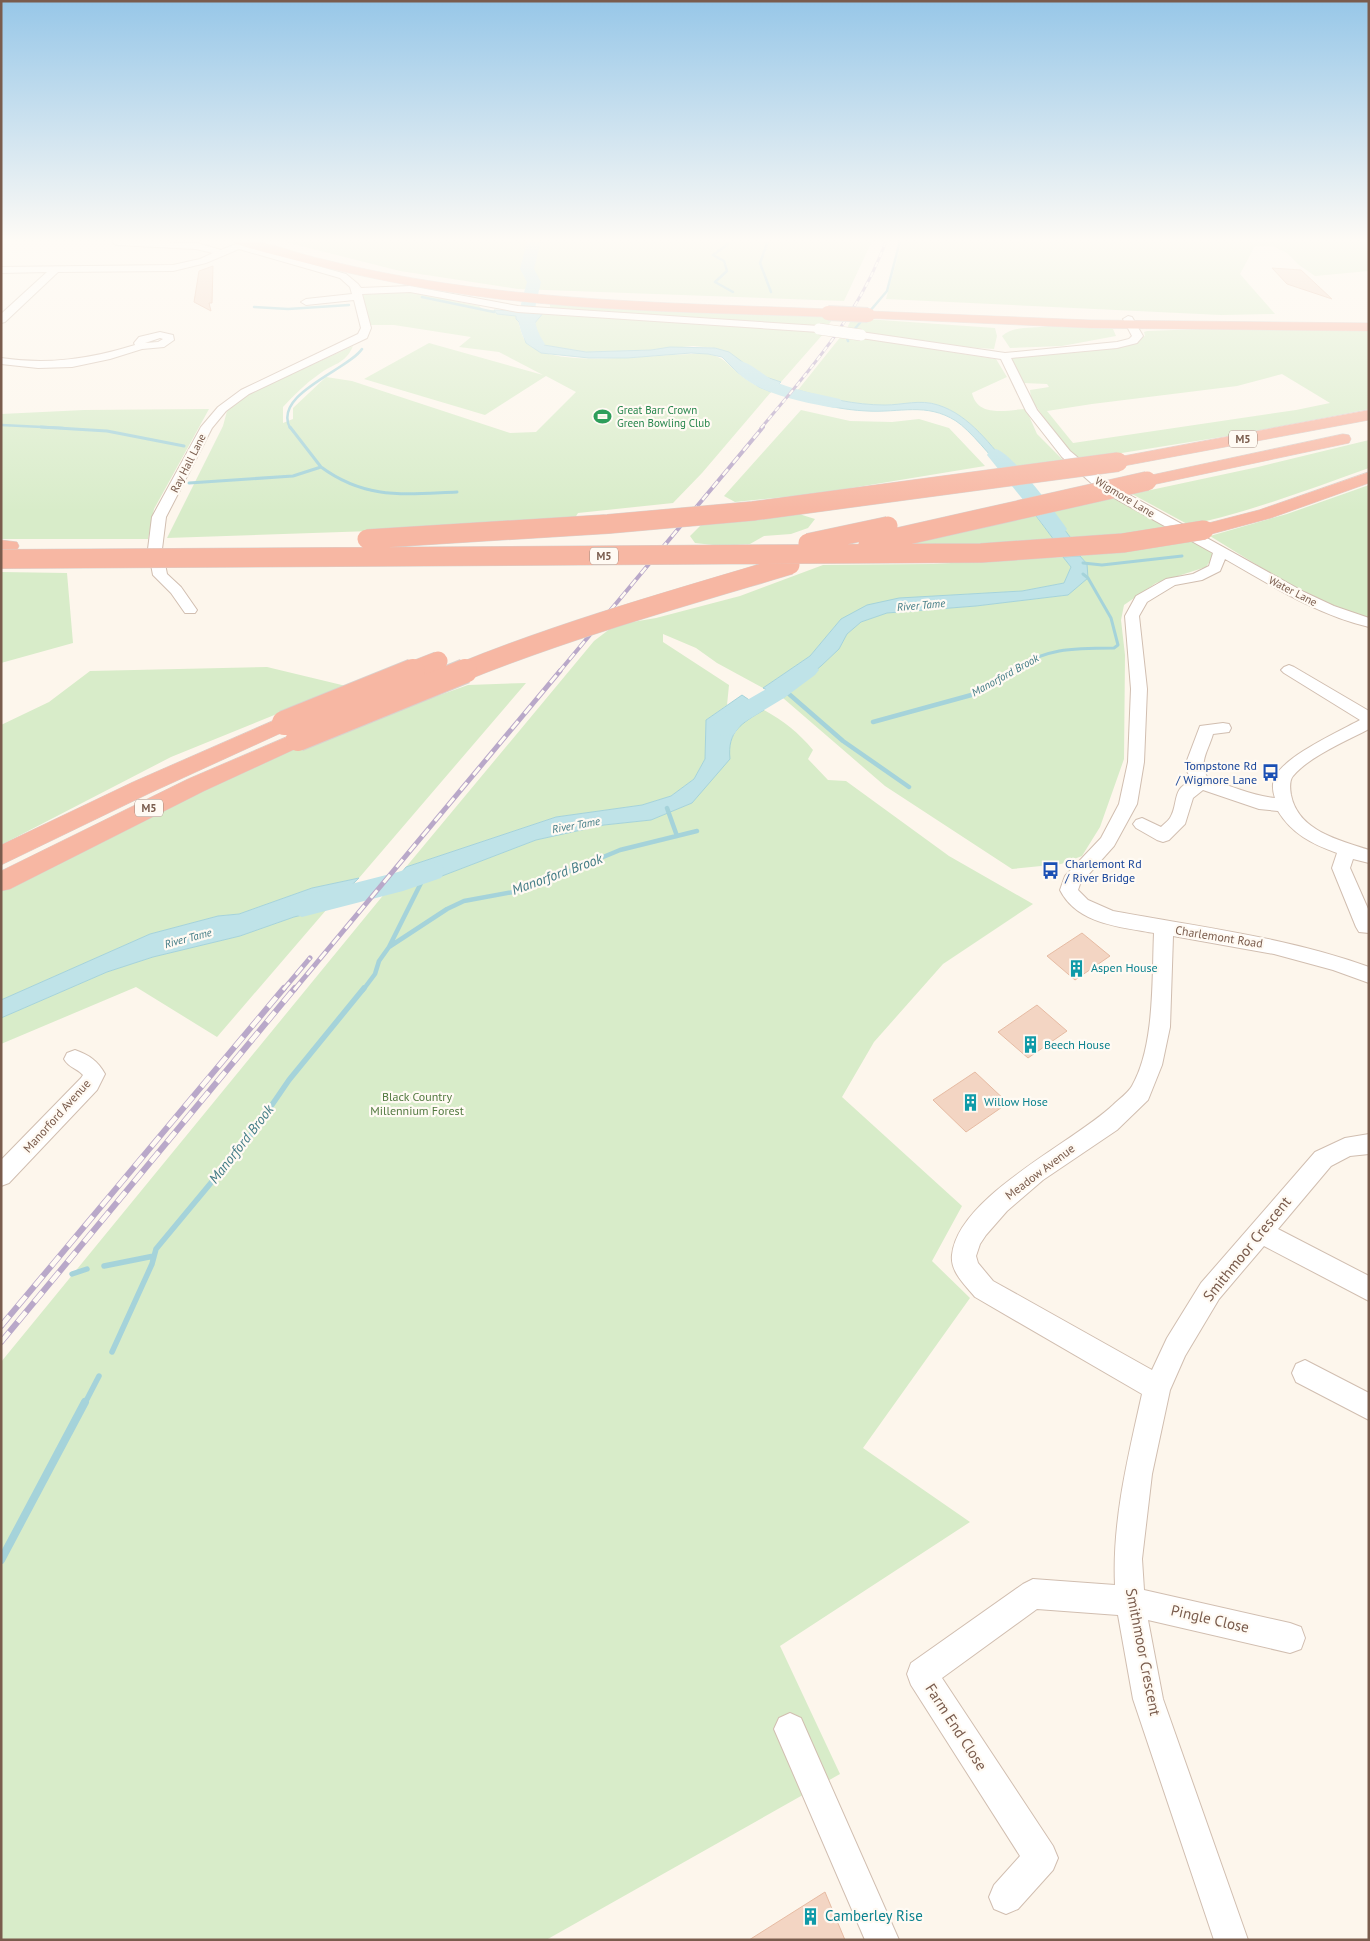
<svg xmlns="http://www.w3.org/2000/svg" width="1370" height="1941" font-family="'PT Sans',sans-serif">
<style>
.green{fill:#d8ecc9;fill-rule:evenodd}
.water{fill:#bfe3e8;stroke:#a5d3da}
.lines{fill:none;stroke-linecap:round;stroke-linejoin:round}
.stream-far4{stroke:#a5d3da;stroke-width:2.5}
.stream-far3{stroke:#a5d3da;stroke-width:3}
.stream-far2{stroke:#a5d3da;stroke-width:4.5}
.stream-far1{stroke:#a5d3da;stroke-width:5.5}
.stream{stroke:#a5d3da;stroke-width:8}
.river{fill:#bfe3e8;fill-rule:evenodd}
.building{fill:#f3d5c3;stroke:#e6bba3}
.minor-casing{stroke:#d1beb0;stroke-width:2}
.highway-casing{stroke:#dad1cd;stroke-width:1}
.minor{fill:#fff;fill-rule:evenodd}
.highway{fill:#f7b7a3;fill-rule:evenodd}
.rail-far3-casing{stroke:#b9a8c9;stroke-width:3}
.rail-far2-casing{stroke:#b9a8c9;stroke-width:4}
.rail-far1-casing{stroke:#b9a8c9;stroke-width:5}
.rail-casing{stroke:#b9a8c9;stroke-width:6}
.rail-far3{stroke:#fffaf3;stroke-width:2;stroke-dasharray:5.5;stroke-linecap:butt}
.rail-far2{stroke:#fffaf3;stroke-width:2.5;stroke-dasharray:8;stroke-linecap:butt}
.rail-far1{stroke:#fffaf3;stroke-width:3;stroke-dasharray:10;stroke-linecap:butt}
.rail{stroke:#fffaf3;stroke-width:4.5;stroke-dasharray:13;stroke-linecap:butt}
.minor-bridge-casing{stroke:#d1beb0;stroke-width:12;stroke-linecap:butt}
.highway-bridge-far2-casing{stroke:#dad1cd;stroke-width:16;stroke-linecap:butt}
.highway-bridge-far1-casing{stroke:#dad1cd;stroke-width:20;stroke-linecap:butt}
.highway-bridge-casing{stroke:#dad1cd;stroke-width:26;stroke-linecap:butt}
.minor-bridge{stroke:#fff;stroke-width:11}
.highway-bridge-far2{stroke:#f7b7a3;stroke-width:14}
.highway-bridge-far1{stroke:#f7b7a3;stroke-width:19}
.highway-bridge{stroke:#f7b7a3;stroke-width:24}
.labels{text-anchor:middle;stroke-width:4.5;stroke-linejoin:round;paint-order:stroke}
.far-leisure-label{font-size:11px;fill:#27864d;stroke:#fffaf3;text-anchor:start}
.shield{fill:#fffaf3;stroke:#a28b7f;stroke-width:1}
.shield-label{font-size:11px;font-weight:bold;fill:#7a5c4d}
.far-street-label{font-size:11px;fill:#7a5c4d;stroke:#fffaf3}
.far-water-label{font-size:11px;font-style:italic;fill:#437c86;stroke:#fffaf3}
.transit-label{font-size:12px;fill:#164399;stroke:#fffaf3;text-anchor:end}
.street-label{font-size:12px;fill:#7a5c4d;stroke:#fffaf3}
.culture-label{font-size:12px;fill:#0d838f;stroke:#fffaf3;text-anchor:start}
.park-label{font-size:12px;fill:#537a41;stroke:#fffaf3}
.water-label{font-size:14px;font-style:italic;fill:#437c86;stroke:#fffaf3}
.near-street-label{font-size:15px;fill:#7a5c4d;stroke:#fffaf3}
.near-culture-label{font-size:15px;fill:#0d838f;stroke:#fffaf3;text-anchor:start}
</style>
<rect width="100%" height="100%" fill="#fdf6ec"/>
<path class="green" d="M281,241H872L844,301L518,289L400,271Z
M902,241H1369V271L1315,276L1299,265L1287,253L1273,246H1255L1240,274L1275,314L1221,315L886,299Z
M407,291L479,306L484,310H494L497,314L516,315C520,324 521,338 528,344C557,371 667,352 708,354C725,358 725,362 737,372C747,381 759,388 771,392L702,473L673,503L578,513L573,521L430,529L167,538L223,426L227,411L250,393L353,346C345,365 333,363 318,375C305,384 294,395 283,407V423L293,419V408L326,377L352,381L510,433L536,432L576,392L546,376L485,415L364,379L429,343L543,375L499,352L459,347L471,337L394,325H370L362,293Z
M550,304L834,317L827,327L550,309Z
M544,312L814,331L824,333L781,382L760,376L729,352L715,348L693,346L651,350L586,352L544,345L539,339L534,324Z
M852,318L995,328L997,336L994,349L962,347L846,330Z
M1048,326L1113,329L1116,336L1062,346L1010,348L1002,336C1014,325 1033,329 1048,326Z
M1201,329L1369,331V409L1240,434L1078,460L1065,448L1031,399L1030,390L1049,387L1047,384L1023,383L1010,357L1080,351L1145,336L1144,332L1147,331ZM1282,374L1330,403L1296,410L1073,443L1047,411L1092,404L1237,386Z
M842,335L996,359L1007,377L972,393C978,418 1006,410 1026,409L1037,434L1066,463L1012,470C991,446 970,415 938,405C920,399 903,405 885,405C855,405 826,398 798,390Z
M209,409L154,509L148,539H1V414L84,410Z
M801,410L850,421L892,422L919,419L949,428L985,466L815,494L735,502L724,496Z
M1369,440V468C1310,489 1250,512 1189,525L1132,494L1258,467Z
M1369,485V618C1312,601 1260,567 1210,536L1287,514Z
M1111,496L1168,528L1073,541L1050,510Z
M1034,513L1057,544L870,550Z
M799,514L815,519L808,528L791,534L764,536L750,544L722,546L695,543L690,536L701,525Z
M1191,540L1215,554L1206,567L1156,583L1124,605L1121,620L1125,655L1124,759L1100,827L1082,856L1061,864L1012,869L885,786L783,698L821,666L839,649L847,634L861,622L887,613L976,606L1068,595L1087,564L1080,556Z
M1063,557L1071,567L1064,583L1022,591L937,596L841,619L810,656L763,688L717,663L696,648L663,634V642L729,685L727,705L706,720L705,759L694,779L671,796L642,805L556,817L406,867L594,641L615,625L656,618L740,596L823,565L933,564Z
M1,572L67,573L73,643L1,663Z
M267,667L346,686L171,757L1,845V725L49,702L90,671Z
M526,683L359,878L312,888L239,914L218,916L150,934L1,1000V889L291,748L468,685Z
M764,710C784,721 799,733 813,750L808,759L828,780L846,781L949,856L1033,904L943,964L874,1042L842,1097L962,1206L932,1261L970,1298L863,1448L970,1522L780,1646L840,1774L546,1940H1V1362L385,893L429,881L536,840L604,825L651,820L692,803L740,725Z
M327,909L217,1037L136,987L1,1044V1018L107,972L153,957L240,936L294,917Z"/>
<path class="water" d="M494,310L544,312L534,324L539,339L544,345L586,352L651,350L670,347L715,348L729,352L760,375L781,382L771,392L759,387L737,372L722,357L708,354L691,353L627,358H589L541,353L526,343L519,322L516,319V316L497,314Z
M798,390C826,398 855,405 885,405C903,405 920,399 938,405C970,415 991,446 1012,470L1004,471C992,458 970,430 956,421C926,402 900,413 867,411C842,410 816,404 792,396Z
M1050,510L1073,541L1057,544L1034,513Z
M1080,556L1087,564L1088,578L1068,595L976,606L887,613L861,622L847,634L839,649L821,666L783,698L763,688L810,656L841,619L867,605L899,598L1022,591L1064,583L1071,567L1063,557Z
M742,695L764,710C742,723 727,731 730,759L692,803L651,820L604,825L536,840L429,881L385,893L406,867L556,817L642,805L671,796L694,779L705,759L706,720Z
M359,878L327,909L294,917L240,936L153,957L107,972L1,1018V1000L150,934L218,916L239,914L312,888Z"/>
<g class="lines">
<path class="stream-far4" d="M727,241L728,244L713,255L724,261L727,271L715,282L733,292
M768,241L760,263L771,292
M422,297L494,312
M254,307L288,309L349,305
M848,341L847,338L887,291L900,241
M1,425L63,428
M290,428C272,394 348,370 362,349"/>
<path class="stream-far3" d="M41,427L107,431L184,446
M321,467C366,500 404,494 457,492
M189,483L293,476L321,467L290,427
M1083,563L1102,565L1182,556
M1009,672C1045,648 1072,648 1114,648L1118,645L1111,618L1088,578L1083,574"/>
<path class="stream-far2" d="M789,694L843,741L909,787
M873,722L975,694L1011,671
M667,808L677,836
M389,947L423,879
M363,990L375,974L379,961L389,947L447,909L464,901L524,890L620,850L697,831"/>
<path class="stream-far1" d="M104,1266L154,1256
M72,1274L87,1269
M112,1352L152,1264L156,1249L254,1131L289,1080L364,988
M85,1403L99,1376"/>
<path class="stream" d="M1,1560L85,1402"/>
<path class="river" d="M527,241H541L534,269L541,282C535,308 529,320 545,344L543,347C534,349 531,347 526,341C513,323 522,301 527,282L520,269Z
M740,361C753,364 765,377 778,383C798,391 819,394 840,399L843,403L840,407L834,408C803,402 751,393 732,366L734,362Z
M996,449C1012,453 1056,513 1067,529L1064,533L1057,535L1050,533L987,455L989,451Z
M807,663L815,665L819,670L815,675L784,698L741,724L734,734L725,736L716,734L713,728L723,714L768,688L799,665Z
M431,861L441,864L445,871L441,878L403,891L302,917L292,913L288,906L292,899L398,872Z"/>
</g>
<path class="building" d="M213,266L212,303H209L211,311L194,302L199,271Z
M1272,268L1301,270L1332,299L1287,284Z
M1082,933L1110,956L1075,980L1047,956Z
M1037,1005L1067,1031L1028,1058L998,1032Z
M975,1072L1008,1103L966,1132L933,1100Z
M825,1892L845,1940H749Z"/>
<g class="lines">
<defs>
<path id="minor" d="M113,241L197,243L221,250L243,241H254L247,246L346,274L358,284L361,288L410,286L518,306L819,326L824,329L819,332L518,312L410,292L362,294L371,328L367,338L249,394L226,411L212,428L166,517L162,549L167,574L181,587L197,610L195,613H185L171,593L153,575L148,549L152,517L201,427L218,407L241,390L358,334L361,328L354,300L306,305L301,302L306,299L352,294L350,287L340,278L239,249L206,263L173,271L58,272L5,322L1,323V314L47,272L1,273V267L173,265L200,259L213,253L196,249L117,245L114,244Z
M1128,316L1132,317L1143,336L1137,343L1117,348L1011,358L1037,410L1070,451L1108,483L1304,592L1334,606L1369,618V627C1317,615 1271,585 1225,559L1220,571L1202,580L1175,585L1147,602L1139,616L1147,689L1144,762L1137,804L1114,846L1080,884L1078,890L1088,900L1113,911C1199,927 1286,937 1369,967V983L1333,970L1274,954L1173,936L1170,1027L1162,1065L1148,1100L1117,1130L1043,1180L1007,1211L986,1235L980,1244L976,1256L978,1263L993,1281L1152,1370L1167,1338L1201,1283L1315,1152L1345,1138L1369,1134V1154L1350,1156L1331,1166L1278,1229L1369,1276V1301L1264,1246L1219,1299L1185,1356L1170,1390L1152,1474L1142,1559L1144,1590L1290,1623L1301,1627L1305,1638L1301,1649L1290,1653L1148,1620L1163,1699L1248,1940H1214L1133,1699L1118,1615L1037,1609L942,1678L1053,1846L1058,1858L1053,1870L1018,1909L1006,1914L994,1909L989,1897L994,1885L1020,1856L911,1685L907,1674L911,1663L1023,1584L1033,1579L1115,1585C1112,1521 1128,1457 1142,1394L975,1297C966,1286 950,1272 952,1255C958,1196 1073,1143 1113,1105C1119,1099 1128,1093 1132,1086C1155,1046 1152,979 1154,933C1120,927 1077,924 1060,890L1065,876L1101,838L1119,804L1128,762L1131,689L1125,616L1136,596L1166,579L1193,574L1209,566L1213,553L1098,489L1062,457L1026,411L1001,359L861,338L856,335L861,332L1005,353L1117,342L1129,339L1132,336L1123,319Z
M160,332L173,335L174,340L164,347L142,349L110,359L72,367L38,368L1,364V358C48,365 90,359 135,345L134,343L139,337ZM160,338L163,339L158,342L145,343Z
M1289,665L1294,667L1369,711V729C1346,741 1310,756 1293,776C1289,781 1290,789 1291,795C1298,831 1339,840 1369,850V863L1353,859L1350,868L1369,911V933L1359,932L1356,927L1332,868L1337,853C1312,844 1292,834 1278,811L1259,809L1203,790L1193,798L1185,824L1169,840L1163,842L1157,840L1136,828L1133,824L1136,820L1142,818L1161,827C1164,824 1168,821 1170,818C1179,804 1171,788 1192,781L1186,769V763L1200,726L1223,723L1229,724L1231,728L1229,732L1213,734C1208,752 1197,763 1209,780C1231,785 1252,796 1275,798C1273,792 1272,785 1274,779C1282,757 1340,731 1360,720L1284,673L1281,670L1284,667Z
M75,1050C89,1055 98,1061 105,1074L97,1090L9,1183L1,1186V1160L81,1078L83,1075C77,1068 69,1068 64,1059L67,1053Z
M1305,1360L1369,1393V1420L1296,1382L1292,1373L1296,1364Z
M790,1713L801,1718L899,1940H865L774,1729L779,1718Z"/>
<path id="highway" d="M234,241C263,238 293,253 322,259C362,269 403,277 444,283C571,302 700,304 828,309L833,310L835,313L833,316L828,317C718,313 608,312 499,299C409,288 322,269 236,244Z
M868,311L1090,320L1369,323V331L1090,328L863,318L861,315L863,312Z
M1369,410V420L1118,467L1112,466L1109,462L1112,458L1118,457Z
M1343,434L1349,435L1351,439L1349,443L1147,486L1141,485L1138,481L1141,477L1147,476Z
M1369,472V483L1271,518L1204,536L1197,534L1195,530L1197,526L1259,510Z
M1,540L17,542L19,546L17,550L1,552Z
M284,716L292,718L295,723L292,728L150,793L1,865V845L133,782Z
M298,732L306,734L309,739L306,744L204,791L10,889L1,891V871L188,779Z"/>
</defs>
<use href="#minor" class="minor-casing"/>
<use href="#highway" class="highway-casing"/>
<use href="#minor" class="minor"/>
<use href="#highway" class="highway"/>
<defs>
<path id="rail-far3" d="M761,428C810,370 860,313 886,241"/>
<path id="rail-far2" d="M559,672L763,427"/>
<path id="rail-far1" d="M283,990L310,958
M294,990L560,671"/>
<path id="rail" d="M1,1326L284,988
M1,1342L295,988"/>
</defs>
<use href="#rail-far3" class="rail-far3-casing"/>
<use href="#rail-far2" class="rail-far2-casing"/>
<use href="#rail-far1" class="rail-far1-casing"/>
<use href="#rail" class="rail-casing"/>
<use href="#rail-far3" class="rail-far3"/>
<use href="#rail-far2" class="rail-far2"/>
<use href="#rail-far1" class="rail-far1"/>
<use href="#rail" class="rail"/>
<defs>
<path id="minor-bridge" d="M819,329L861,335"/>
<path id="highway-bridge-far2" d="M828,313L868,315"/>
<path id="highway-bridge-far1" d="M367,539L608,524L753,511L1118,462
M808,543L888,526
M868,544L1147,481
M2,559L981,553L1123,543L1204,530
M410,672L438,661
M462,672C568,629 679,598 790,565"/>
<path id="highway-bridge" d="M284,723L413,671
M298,739L465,671"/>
</defs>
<use href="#minor-bridge" class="minor-bridge-casing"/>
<use href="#highway-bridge-far2" class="highway-bridge-far2-casing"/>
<use href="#highway-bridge-far1" class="highway-bridge-far1-casing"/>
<use href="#highway-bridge" class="highway-bridge-casing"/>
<use href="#minor-bridge" class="minor-bridge"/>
<use href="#highway-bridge-far2" class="highway-bridge-far2"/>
<use href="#highway-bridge-far1" class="highway-bridge-far1"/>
<use href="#highway-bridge" class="highway-bridge"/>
</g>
<linearGradient id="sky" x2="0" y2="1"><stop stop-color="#97c7e8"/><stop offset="0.47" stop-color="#fefbf6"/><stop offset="1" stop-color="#fefbf6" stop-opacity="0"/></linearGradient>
<rect width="1370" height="512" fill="url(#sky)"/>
<defs>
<symbol id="stadium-bare" viewBox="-9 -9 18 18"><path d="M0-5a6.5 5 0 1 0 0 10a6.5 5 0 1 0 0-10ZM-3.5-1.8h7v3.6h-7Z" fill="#2e9e5b" stroke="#fffaf3" stroke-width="2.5" paint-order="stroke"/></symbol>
<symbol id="bus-bare" viewBox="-9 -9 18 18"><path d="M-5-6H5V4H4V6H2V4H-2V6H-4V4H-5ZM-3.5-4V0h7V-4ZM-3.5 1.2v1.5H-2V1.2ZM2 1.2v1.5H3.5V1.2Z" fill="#1a4fb4" stroke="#fffaf3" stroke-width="2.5" paint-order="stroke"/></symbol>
<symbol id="building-bare" viewBox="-9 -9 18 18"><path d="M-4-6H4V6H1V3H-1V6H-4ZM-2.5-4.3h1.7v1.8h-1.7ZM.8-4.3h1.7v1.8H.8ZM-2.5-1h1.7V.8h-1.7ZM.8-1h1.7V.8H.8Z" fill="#0f9aa8" stroke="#fffaf3" stroke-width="2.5" paint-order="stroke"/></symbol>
</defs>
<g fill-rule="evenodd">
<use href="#stadium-bare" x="590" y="404" width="25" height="25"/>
<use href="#bus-bare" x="1258" y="760" width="25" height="25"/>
<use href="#bus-bare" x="1038" y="858" width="25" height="25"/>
<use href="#building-bare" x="1064" y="956" width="25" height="25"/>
<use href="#building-bare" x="1018" y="1032" width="25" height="25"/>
<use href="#building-bare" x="958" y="1090" width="25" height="25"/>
<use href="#building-bare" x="798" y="1904" width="25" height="25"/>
</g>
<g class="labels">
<g class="far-leisure-label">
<text x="617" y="414">Great Barr Crown<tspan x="617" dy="13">Green Bowling Club</tspan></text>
</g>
<g class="shield">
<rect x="1229" y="430.5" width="28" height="17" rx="4"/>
<rect x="590" y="547.5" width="28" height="17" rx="4"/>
<rect x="135" y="799.5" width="28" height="17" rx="4"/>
</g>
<g class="shield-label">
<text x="1243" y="443">M5</text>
<text x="604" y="560">M5</text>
<text x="149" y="812">M5</text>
</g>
<g class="far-street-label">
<text transform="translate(188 463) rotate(-63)" y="4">Ray Hall Lane</text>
<text transform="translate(1125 497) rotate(31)" y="4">Wigmore Lane</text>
<text transform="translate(1293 591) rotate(27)" y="4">Water Lane</text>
</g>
<g class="far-water-label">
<text transform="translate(921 605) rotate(-5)" y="4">River Tame</text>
<text transform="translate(1005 675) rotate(-29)" y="4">Manorford Brook</text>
<text transform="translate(576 825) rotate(-10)" y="4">River Tame</text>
<text transform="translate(188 938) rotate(-15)" y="4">River Tame</text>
</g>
<g class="transit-label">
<text x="1257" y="770">Tompstone Rd<tspan x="1257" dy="14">/ Wigmore Lane</tspan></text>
<text x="1065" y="868" text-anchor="start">Charlemont Rd<tspan x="1065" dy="14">/ River Bridge</tspan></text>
</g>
<g class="street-label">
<text transform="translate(1219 937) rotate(9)" y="4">Charlemont Road</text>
<text transform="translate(57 1116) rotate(-48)" y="4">Manorford Avenue</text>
<text transform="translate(1040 1172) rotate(-37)" y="4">Meadow Avenue</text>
</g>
<g class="culture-label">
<text x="1091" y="972">Aspen House</text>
<text x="1044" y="1049">Beech House</text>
<text x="984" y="1106">Willow Hose</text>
</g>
<g class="park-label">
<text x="417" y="1101">Black Country<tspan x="417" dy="14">Millennium Forest</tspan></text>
</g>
<g class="water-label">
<text transform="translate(557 874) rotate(-20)" y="5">Manorford Brook</text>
<text transform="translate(241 1144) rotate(-52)" y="5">Manorford Brook</text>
</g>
<g class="near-street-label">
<text transform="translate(1247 1249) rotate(-51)" y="5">Smithmoor Crescent</text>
<text transform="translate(1210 1619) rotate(13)" y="5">Pingle Close</text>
<text transform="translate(1143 1652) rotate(79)" y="5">Smithmoor Crescent</text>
<text transform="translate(956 1727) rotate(57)" y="5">Farm End Close</text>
</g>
<g class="near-culture-label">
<text x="825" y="1921">Camberley Rise</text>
</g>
</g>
<rect width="1370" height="1941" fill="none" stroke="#7a5c4d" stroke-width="5"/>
</svg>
